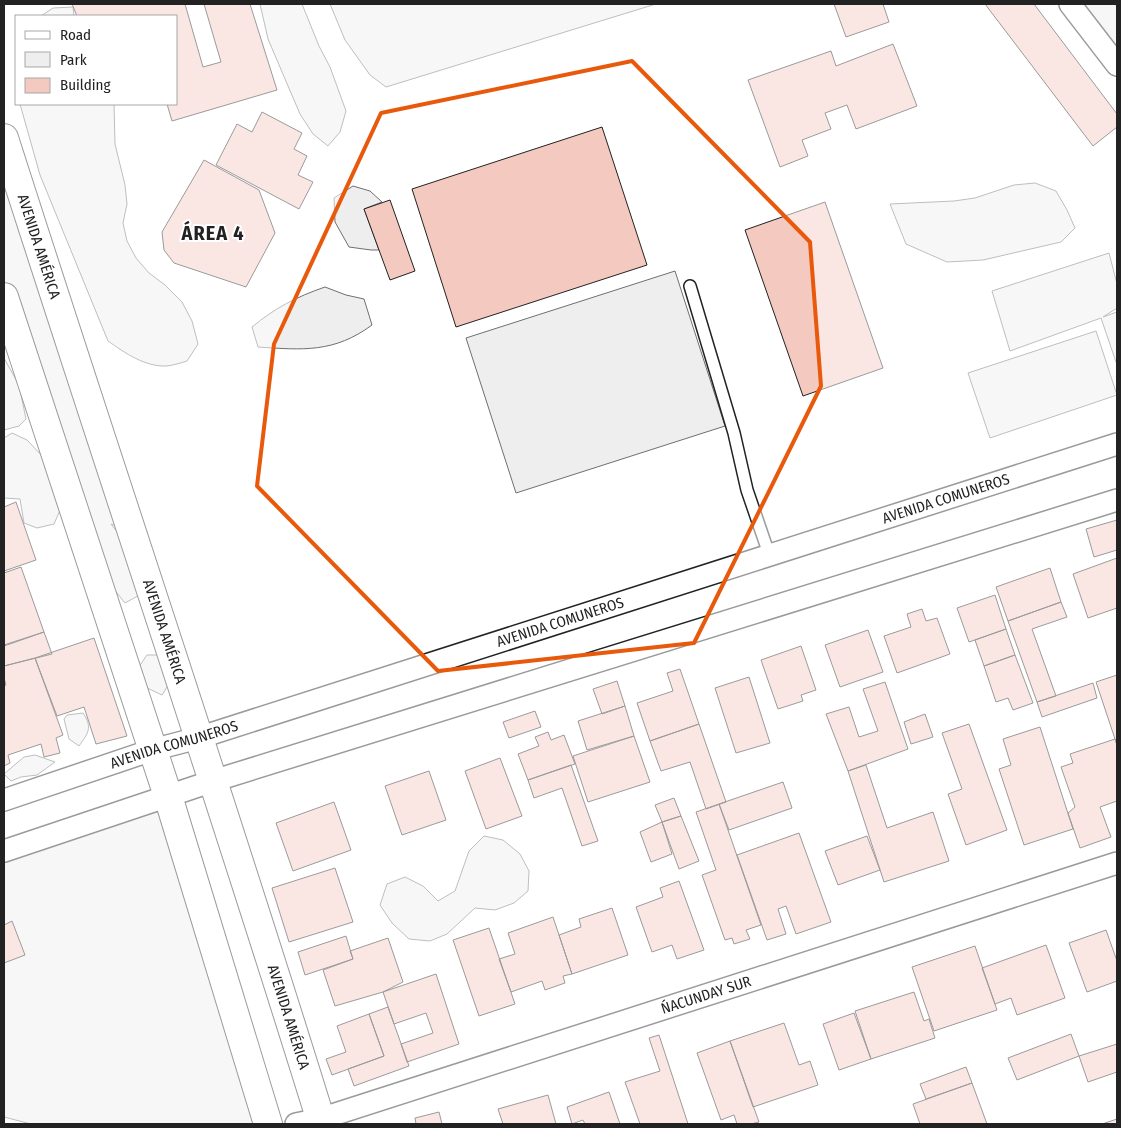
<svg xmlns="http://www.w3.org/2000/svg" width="1121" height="1128" font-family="'Fira Sans Condensed',sans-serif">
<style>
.green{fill:#eee;stroke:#6f6f6f}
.building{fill:#f3c9c0;stroke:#222}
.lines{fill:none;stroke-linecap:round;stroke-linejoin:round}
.lane-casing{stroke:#222;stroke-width:14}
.street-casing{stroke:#222;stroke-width:24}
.secondary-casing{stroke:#222;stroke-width:30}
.lane{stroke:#fff;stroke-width:11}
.street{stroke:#fff;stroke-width:21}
.secondary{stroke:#fff;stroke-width:28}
.marked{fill:none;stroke:#e8590c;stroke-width:4;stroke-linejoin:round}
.labels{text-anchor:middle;stroke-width:4;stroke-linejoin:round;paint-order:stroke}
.street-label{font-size:15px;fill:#222;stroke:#fff}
.district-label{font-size:20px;font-weight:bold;letter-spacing:1px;fill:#222;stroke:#fff}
</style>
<rect width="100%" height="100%" fill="#fff"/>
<path class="green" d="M260,4H302L319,46L330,67L346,111L340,132L328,146L313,134L300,114L268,39Z
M330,4H656L386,87L370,75L345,40Z
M1067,4H1115L1117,7V66Z
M73,7L74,16H41L53,8Z
M20,104H114L115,144L125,185L127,204L123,223L127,241L136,258L149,273L165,285L182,302L192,321L198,344L187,361C181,363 174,365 167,366C145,367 125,353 108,341L40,175Z
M4,165L116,526L111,524L126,543L143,593L125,603L106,579L4,288Z
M1035,183L1056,191L1067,210L1075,228L1061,242L983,260L947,262L906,244L890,204L954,201L975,198L1014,185Z
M353,186L370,191L382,202L364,209L379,250H371L349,247L335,222L334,198Z
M1109,253L1117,284V308L1103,317L1117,312V365L1101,318L1010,351L992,291Z
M675,271L725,426L516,493L466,338Z
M325,287L346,295L364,299L372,325C334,353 303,350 258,347L252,327C275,308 296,297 325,287Z
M1096,331L1117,395L990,438L968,373Z
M4,358L19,385L26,419L19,426L4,430Z
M12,433L27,440L44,458L61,508L54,524L37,528L24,523L20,499L4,498V438Z
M147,655H161L172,679L162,695L145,687L138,668Z
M83,713C93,728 88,733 79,746L69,739L64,719L67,715Z
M35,755L55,762L37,775L21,777L11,781L4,774L24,757Z
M160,806L260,1124H31L4,1117V858Z
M484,836L503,840L520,854L529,871L528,891L514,903L495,910L475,908L447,934L430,941L409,939L392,923L380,905L387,884L405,877L423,886L438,901L455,891L469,851Z"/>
<path class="building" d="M72,4H185L203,67L221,62L204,4H250L277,90L172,121L167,104H176V16H77Z
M834,4H883L889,22L846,37Z
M985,4H1034L1117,114V127L1093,146Z
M893,44L917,106L856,129L847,105L825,113L831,129L802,140L808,156L780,167L748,80L831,51L836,66Z
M262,112L302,133L294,149L307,156L298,175L313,182L299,209L216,165L237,124L252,132Z
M602,127L647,265L456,327L412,189Z
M204,160L259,190L275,233L246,287L174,263L164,250L162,232Z
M390,200L415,271L390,280L364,209Z
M825,202L883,368L803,396L745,230Z
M16,502L36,560L4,571V507Z
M1117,520V550L1094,557L1086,529Z
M1117,558V608L1088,618L1073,574Z
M21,567L44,632L4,645V573Z
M1050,568L1061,602L1008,621L996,587Z
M995,595L1006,629L969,642L957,608Z
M1061,602L1067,617L1032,629L1056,696L1037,702L1008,621Z
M922,609L926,621L937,618L950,654L897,673L884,636L911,627L907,614Z
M1006,629L1015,655L984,666L975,640Z
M868,630L883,672L840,687L825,645Z
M44,632L52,654L4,666V646Z
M94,638L127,736L96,744L84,707L57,716L35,658Z
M801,646L816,690L801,695L803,701L778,709L761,660Z
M1015,655L1033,703L1013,710L1008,698L996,702L984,666Z
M35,658L63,735L56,738L60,753L44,757L41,744L8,755L10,763L4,766V686L6,685L4,678V666Z
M680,669L699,724L650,741L637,703L673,691L667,673Z
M1117,675V745L1096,682Z
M749,677L770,743L736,753L715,688Z
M617,681L625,706L602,714L593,689Z
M885,682L908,749L848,771L826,714L849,707L859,737L878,731L863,689Z
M1093,683L1097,698L1042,717L1037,702Z
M625,706L634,736L587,750L578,721Z
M535,711L541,727L509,738L503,722Z
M925,714L933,737L911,744L904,722Z
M699,724L726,802L706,809L690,762L661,771L650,741Z
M969,724L1007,830L966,845L948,794L962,789L942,733Z
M1040,727L1073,829L1024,845L999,769L1011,765L1003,739Z
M548,732L551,740L564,735L575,764L528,780L518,754L539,746L535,737Z
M634,736L650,782L588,802L573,756Z
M1115,739L1117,745V801L1100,807L1111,837L1080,848L1068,813L1075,807L1061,767L1073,763L1070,754Z
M500,758L522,816L486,829L465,771Z
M571,765L598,841L582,846L562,788L534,798L528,780Z
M866,765L887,828L933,812L949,861L884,882L848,771Z
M429,771L446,820L402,835L385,786Z
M783,782L792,808L729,830L719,804Z
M674,798L681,816L662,822L655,805Z
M334,802L351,850L293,871L276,823Z
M719,804L761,925L746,930L750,939L734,944L732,938L725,940L702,875L716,870L696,812Z
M681,816L699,861L679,869L662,822Z
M662,822L672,854L651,862L640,832Z
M799,833L831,922L796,934L786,906L778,909L786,934L767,940L737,855Z
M867,836L880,870L838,885L825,851Z
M335,868L353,922L289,942L272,888Z
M679,881L704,950L677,959L672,945L652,952L636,907L663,897L660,888Z
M612,908L628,955L572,974L559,935L581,927L579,919Z
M553,917L572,974L563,976L565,983L545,990L542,981L511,992L499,959L515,954L508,933Z
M12,921L25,955L4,963V925Z
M489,928L515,1004L479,1016L453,940Z
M1106,930L1117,961V981L1087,992L1069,943Z
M346,936L353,959L305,975L298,952Z
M388,938L403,982L383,992L335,1006L323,970L353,959L350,951Z
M1046,945L1065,998L1017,1015L1011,998L995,1004L982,968Z
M975,946L997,1010L934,1031L912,967Z
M436,974L459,1044L407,1062L401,1044L433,1033L426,1013L394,1024L383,992Z
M914,992L924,1021L929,1019L935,1038L871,1059L855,1011Z
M388,1007L409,1066L354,1086L348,1069L384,1056L369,1014Z
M854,1013L871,1059L839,1070L823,1024Z
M369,1014L384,1056L332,1075L326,1059L346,1052L337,1026Z
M784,1023L799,1065L810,1061L818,1085L753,1107L730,1041Z
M1071,1034L1079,1056L1017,1080L1008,1058Z
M659,1035L688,1124H640L625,1082L660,1071L649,1038Z
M730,1041L759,1122L751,1124H737L734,1115L721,1120L697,1053Z
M1117,1044V1072L1088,1082L1079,1056Z
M966,1067L972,1083L926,1099L920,1084Z
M972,1083L987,1124H920L913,1104Z
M609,1092L620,1124H585L583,1120L572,1124L567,1107Z
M548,1095L556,1124H503L498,1109Z
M439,1112L442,1124H416L415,1118Z
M1117,1119V1124H1102Z"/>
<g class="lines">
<defs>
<path id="lane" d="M690,286L734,433L747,490L769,554"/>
<g id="street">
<path d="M1070,4L1117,65"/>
<path id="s1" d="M4,800L152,750L198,738L1117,444"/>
<path d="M4,851L213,781L1117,500"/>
<path id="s2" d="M296,1124L320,1119L1117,863"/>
</g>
<g id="secondary">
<path id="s3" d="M4,138C109,467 220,794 322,1124"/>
<path d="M4,297L168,796L268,1124"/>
</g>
</defs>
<use href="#lane" class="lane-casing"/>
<use href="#street" class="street-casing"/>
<use href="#secondary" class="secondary-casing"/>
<use href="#lane" class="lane"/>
<use href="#street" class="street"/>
<use href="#secondary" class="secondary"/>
</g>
<path d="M0 0H1121V1128H0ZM632,61L810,242L821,386L694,643L438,671L257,486L274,344L381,113Z" fill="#fff" fill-opacity=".55" fill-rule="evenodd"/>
<path class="marked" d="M632,61L810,242L821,386L694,643L438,671L257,486L274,344L381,113Z"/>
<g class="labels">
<g class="street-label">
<text dy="5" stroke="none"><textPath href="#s3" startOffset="114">AVENIDA AMÉRICA</textPath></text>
<text dy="5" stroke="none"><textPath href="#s1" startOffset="989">AVENIDA COMUNEROS</textPath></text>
<text dy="5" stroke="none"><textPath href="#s1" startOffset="584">AVENIDA COMUNEROS</textPath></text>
<text dy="5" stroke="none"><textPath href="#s3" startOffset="519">AVENIDA AMÉRICA</textPath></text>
<text dy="5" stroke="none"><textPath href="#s1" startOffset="179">AVENIDA COMUNEROS</textPath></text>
<text dy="5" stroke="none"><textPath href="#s2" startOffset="430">ŃACUNDAY SUR</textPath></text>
<text dy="5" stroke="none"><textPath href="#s3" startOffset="924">AVENIDA AMÉRICA</textPath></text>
</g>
<g class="district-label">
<text x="213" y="240">ÁREA 4</text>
</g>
</g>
<rect width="1121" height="1128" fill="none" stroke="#222222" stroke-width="10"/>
<rect x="15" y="15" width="162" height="90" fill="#ffffff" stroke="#a7a7a7"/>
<rect x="25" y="31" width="25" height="8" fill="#ffffff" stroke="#a7a7a7"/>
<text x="60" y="40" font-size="15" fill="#222222">Road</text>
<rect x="25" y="52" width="25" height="15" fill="#eeeeee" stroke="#a7a7a7"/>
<text x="60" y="65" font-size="15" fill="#222222">Park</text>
<rect x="25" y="78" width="25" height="15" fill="#f3c9c0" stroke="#a7a7a7"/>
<text x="60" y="90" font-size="15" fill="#222222">Building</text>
</svg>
